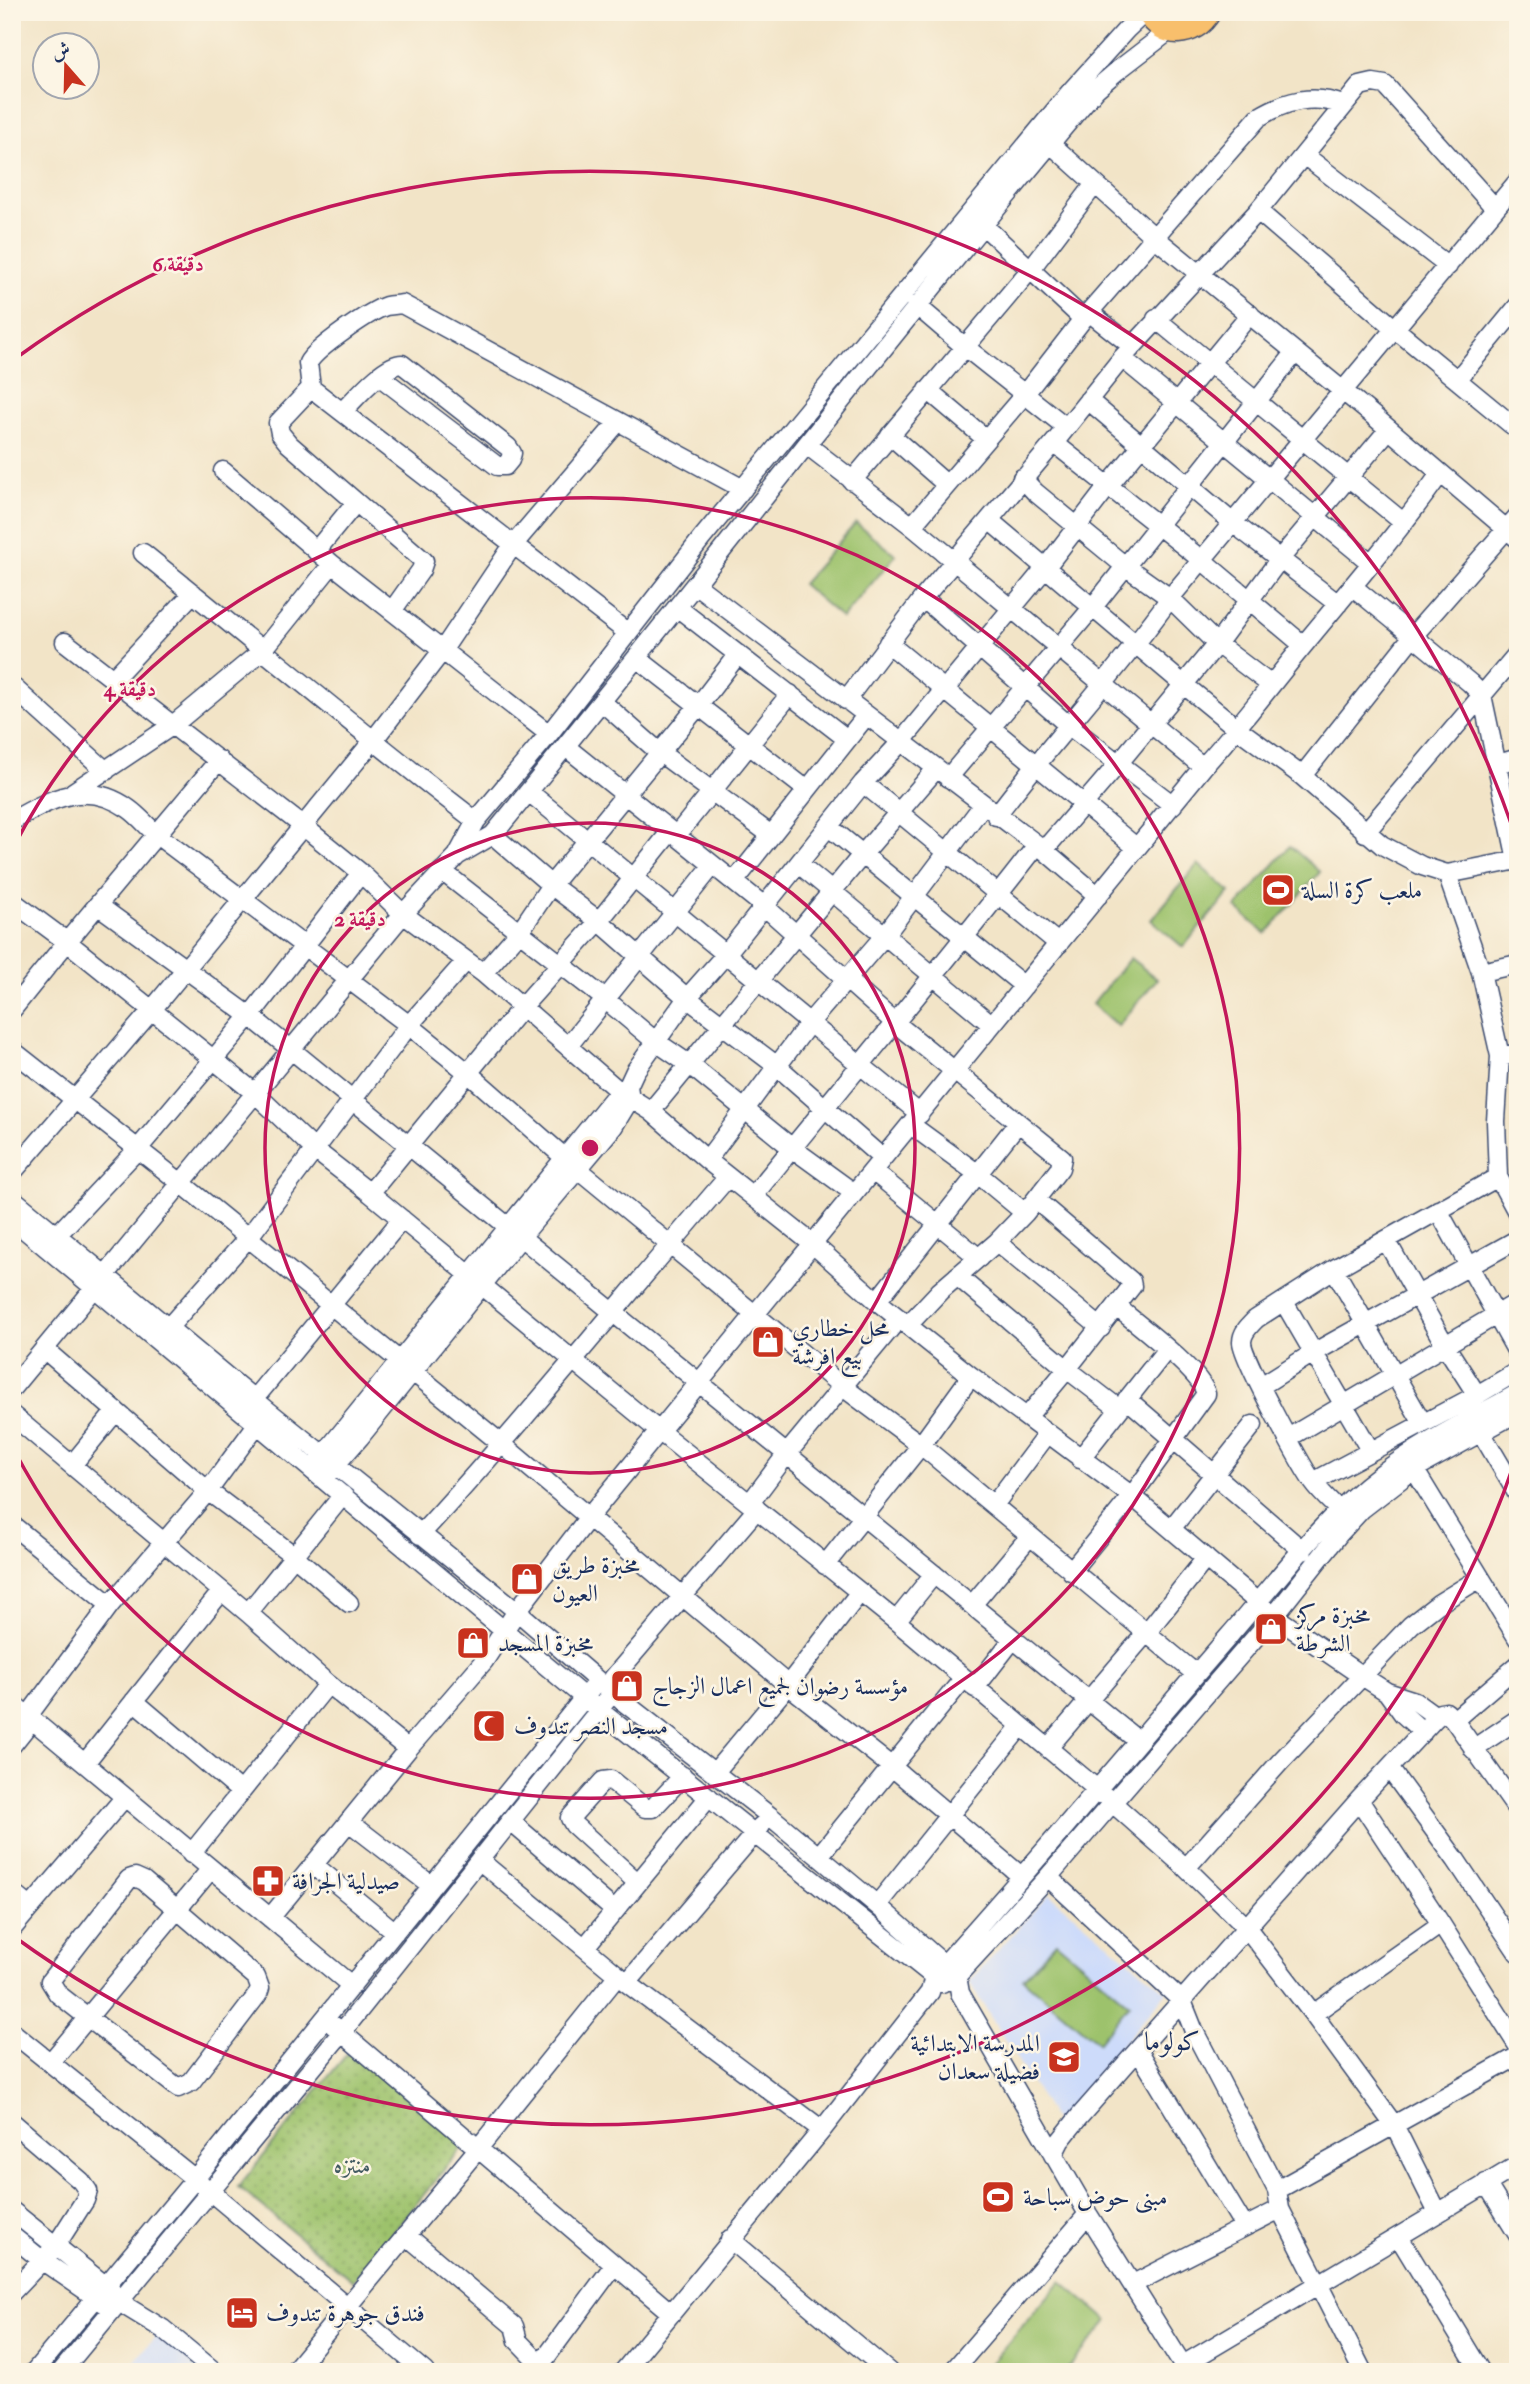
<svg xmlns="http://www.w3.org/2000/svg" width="1530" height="2384" font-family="'IM FELL Double Pica',Amiri,serif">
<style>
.built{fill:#cddbfa}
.grass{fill:#9dc26c;stroke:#5c7865;stroke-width:2}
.park{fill:url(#park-dots);stroke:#5c7865;stroke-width:2}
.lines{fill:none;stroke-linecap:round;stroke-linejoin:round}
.minor-casing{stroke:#3b4a6e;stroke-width:21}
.major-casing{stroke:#3b4a6e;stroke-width:26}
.minor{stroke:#fff;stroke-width:18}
.major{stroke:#f8bf6c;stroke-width:23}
.ring{fill:none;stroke:#c2185b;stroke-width:3.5}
.labels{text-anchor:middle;stroke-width:5;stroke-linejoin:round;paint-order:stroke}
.poi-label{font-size:24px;fill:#1b2f5e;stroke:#fcf5e5;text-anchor:start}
.park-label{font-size:24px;fill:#425b62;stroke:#fcf5e5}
.neighbourhood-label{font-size:26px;fill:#1b2f5e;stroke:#fcf5e5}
.centre{fill:#c2185b;stroke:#fcf5e5;stroke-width:3.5}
.ring-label{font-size:21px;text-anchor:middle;font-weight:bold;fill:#c2185b;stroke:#fcf5e5;stroke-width:5;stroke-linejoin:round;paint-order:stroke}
</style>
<defs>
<pattern id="park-dots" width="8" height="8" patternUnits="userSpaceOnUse" patternTransform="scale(1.75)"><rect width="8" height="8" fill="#9dc26c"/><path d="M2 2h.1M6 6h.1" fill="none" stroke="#7f9e5c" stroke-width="1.8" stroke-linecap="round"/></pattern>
</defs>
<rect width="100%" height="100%" fill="#fcf5e5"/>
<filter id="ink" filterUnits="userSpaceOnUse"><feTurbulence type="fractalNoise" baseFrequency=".0143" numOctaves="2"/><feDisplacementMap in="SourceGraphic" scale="14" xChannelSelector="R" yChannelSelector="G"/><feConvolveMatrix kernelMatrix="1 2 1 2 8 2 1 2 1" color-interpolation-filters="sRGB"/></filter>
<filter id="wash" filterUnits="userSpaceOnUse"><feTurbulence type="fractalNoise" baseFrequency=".00686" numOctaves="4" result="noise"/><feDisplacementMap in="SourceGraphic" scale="28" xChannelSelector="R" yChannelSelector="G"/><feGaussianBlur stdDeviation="1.57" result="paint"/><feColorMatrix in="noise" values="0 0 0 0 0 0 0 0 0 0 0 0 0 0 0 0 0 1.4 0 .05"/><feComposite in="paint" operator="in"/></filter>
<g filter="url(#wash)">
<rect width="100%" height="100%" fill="#f2e4c7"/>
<path class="built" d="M1049,1894L1167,1992L1056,2122L969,1982Z
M159,2332L207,2372H126Z"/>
<path class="grass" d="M856,523L896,555L842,618L802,584Z
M1290,846L1320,872L1266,934L1236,908Z
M1198,864L1230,892L1183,947L1151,920Z
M1130,958L1157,979L1118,1026L1092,1004Z
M1056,1942L1129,2004L1098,2043L1023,1979Z
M1061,2281L1108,2321L1065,2372H983Z"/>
<path class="park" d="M351,2049L466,2143L353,2281L238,2187Z"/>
</g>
<g filter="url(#ink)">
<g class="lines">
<defs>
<path id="minor" d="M1051,144L1153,236L1370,413L1518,539
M1304,155L1448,266
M1258,211L1394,328L1518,430
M983,225L1083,319
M916,305L965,347L1066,427
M1089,312L1132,346
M1156,319L1404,523
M1122,358L1371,563
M1457,380L1518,306
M311,388L308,363C315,349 370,311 386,306C391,305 397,305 402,304L743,489
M928,390L986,439
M1088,400L1233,523L1338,604
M342,412C355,399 384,364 402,364L508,447L512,453L510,460L505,466H497L379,376
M890,435L947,485
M1054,443L1203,561L1303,645
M807,445L912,526L1203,767
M223,471L332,564L549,734
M1022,478L1035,492L1125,566L1170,598L1217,644L1271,685
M852,481L1030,270L1095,184
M989,520L1183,684L1238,729L1302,776L1382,845L1422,866L1447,874L1518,860
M912,526L1024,395L1083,319L1259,117C1287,100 1313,94 1343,105
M316,551L356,502
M143,553C254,642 362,734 476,821
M696,585L1044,850L1098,896
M1352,586L1470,683L1482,695L1517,860
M923,598L1068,725L1173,805
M678,608L847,739
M392,611L421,570L424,561L289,444L280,433L278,423L311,388L628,633
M65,642L303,826L361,873L403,914L483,973L619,1091L651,1111L707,1160L814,1245L877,1301L971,1376L1132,1496L1274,1616L1362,1676L1387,1692L1415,1701L1437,1717
M888,643L1137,848
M637,658L807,790
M113,679L193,593
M14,688L106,771
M846,700L923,598L1054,443L1122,358L1258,211L1360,86L1373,83L1385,85L1494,207
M602,702L659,752L771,835
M566,747L764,906L894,1022L1062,1158L1060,1168L1025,1213L997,1242L940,1291L908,1325
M1498,764L1518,758
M1302,776L1412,637L1518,516
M948,778L1093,607L1295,353
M863,783L1059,944
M73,792L173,725L263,650L332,564
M529,792L920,1114
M996,816C1052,741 1116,674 1170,598L1518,181
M12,821C52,798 87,779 129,809C139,816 148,827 157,835L409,1025L467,1072L565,1158
M829,827L1024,986
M1365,833L1518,653
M493,835L551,885L599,921L687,998L777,1066L882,1158
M676,836L790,694
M1044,850L1118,764L1217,644L1279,560L1389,429
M457,856L476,821L549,734L702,538L1071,91L1126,30L1145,12
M799,864L991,1024
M442,871L605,999L655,1041L690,1065L792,1148L854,1193
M1447,874L1481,972L1500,1056L1496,1121L1498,1177
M734,882L866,716
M12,901L66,941L255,1093L315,1150L370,1193L659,1431L896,1621L1098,1790L1186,1868L1247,1928L1313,2014L1394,2125L1438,2213L1518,2165
M99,906L250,1016L1137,1740
M1481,972L1518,964
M483,973L520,931L551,885L699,705L738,654
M12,1010C79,925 150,843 219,760
M568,1046L713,865
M12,1050L181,1183L503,1445L788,1685L892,1767L1021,1876
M1500,1056L1518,1054
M651,1111L862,855L936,769
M911,1125L978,1174L1025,1213
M707,1160L810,1022L885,935L983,805
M578,1169L843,1387L921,1445L1196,1674
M873,1171L979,1258
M12,1173L151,1011L372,742L442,651L513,545L618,422
M370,1193L522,1007L599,921L671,831
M753,1196C848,1079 945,964 1037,845
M12,1198L267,1410L517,1611L612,1693L770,1816L877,1905L957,1976L960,1993L1088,2214L1187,2372
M1438,1210L1518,1354
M12,1219L599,1710L942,1983
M57,1235L137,1150L250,1016L361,873
M1386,1240L1445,1345L1477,1395
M997,1242L1101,1328
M1334,1269L1422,1422
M957,1276L1067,1369L1119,1409
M877,1301L1018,1123
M1284,1302L1370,1450
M168,1328L248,1238L409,1025L466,961
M44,1349L208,1491L293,1555L349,1603
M1261,1386L1313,1353L1518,1239
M12,1388L403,914L457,856L493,835C696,588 890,333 1096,89L1117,71L1169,31
M254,1399L402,1219
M1127,1399L1303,1551
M12,1415L248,1613L328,1684L408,1749
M1027,1417L1067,1369L1132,1286L1131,1281L1036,1200
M1475,1422L1518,1495
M1288,1438L1518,1302
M1080,1459L1167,1349
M316,1464L619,1091L628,1086
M72,1465L116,1411
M1414,1469L1518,1639
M323,1479L360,1437L520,1238L613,1127L630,1099L628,1086L635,1071L687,998L726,954L863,783L901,742L1046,567L1109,485L1250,314
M1313,1482L1477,1395L1518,1371
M750,1503L786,1455L899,1318
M994,1505L1048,1433
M1339,1510C1330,1501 1320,1492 1313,1482C1301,1465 1242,1357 1242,1342C1242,1332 1250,1325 1256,1319L1334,1269L1498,1177L1518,1214
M12,1525L110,1605
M1171,1529L1253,1425
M420,1535C527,1419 625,1296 728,1177
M825,1565L921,1445L971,1376
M1071,1571L1132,1496L1206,1394C1202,1372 1136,1323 1117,1307
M972,1605L1030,1536
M248,1613L343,1495
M896,1621L934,1574
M975,1688L1013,1639
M1387,1692L1403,1714L1423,1732
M134,1701L241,1792
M12,1703L352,1986
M28,1716L110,1605L208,1491L258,1423
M1454,1720L1518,1665
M12,1745L32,1720
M1048,1748L1147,1632L1206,1558
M1473,1749L1518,1719
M85,1763L221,1592
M1389,1768L1456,1860L1518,1953
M715,1772L788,1685L860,1592
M1359,1800L1441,1924L1518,2046
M510,1821L615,1911
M349,1822L432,1886
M191,1854L328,1684
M819,1856L964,1678
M479,1860L627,1983L822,2130
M314,1865L395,1932
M1186,1868L1280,1762L1411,1625L1438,1604L1480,1578
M135,1877L144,1881L256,1977L260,1988L258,1994L191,2082L178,2088L58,1994L50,1981L129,1879Z
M1048,1877L1182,2001L1194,2031L1277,2190L1280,2209L1133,2284
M638,1883L574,1825L570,1818L603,1781L611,1780L645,1808H653L683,1776
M12,1892L30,1907
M877,1905L1021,1726
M270,1918L408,1749L484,1661L517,1611L589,1517L1203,767C1238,729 1269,687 1302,647C1349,590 1397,534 1440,474
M12,1929L124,1798
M585,1947L709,1797
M949,1981L957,1976L1048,1877L1274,1616L1339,1534L1362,1509L1414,1469L1518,1412
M627,1983L761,1826
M1313,2014L1441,1924
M333,2025L670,2312
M12,2032L211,2192L425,2372
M1138,2050L1244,2226
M50,2063L210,1870
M12,2122L81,2181L88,2191L85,2200L55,2247L12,2292
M1053,2155L1060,2141L1079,2117L1138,2050L1359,1800L1440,1713L1446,1712L1454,1720L1518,1811
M1486,2183L1518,2235
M1277,2190L1518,2056
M1280,2209L1363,2372
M12,2211L121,2298L127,2307L163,2329L215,2372
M406,2235L514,2326L518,2341L548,2372
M12,2236L43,2261L107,2305
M1399,2237L1481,2372
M730,2239L889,2372
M541,2364L614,2265
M1183,2365L1438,2213
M34,2372L194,2180L592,1688
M61,2372L342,2032L599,1710L612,1693L613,1678L757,1509
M293,2372L477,2150L618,1975
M623,2372L822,2130L930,1992L934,1976C1035,1864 1131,1749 1229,1636C1277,1581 1322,1518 1381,1474C1423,1442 1472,1419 1518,1393
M952,2372L1088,2214
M1516,2372L1518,2371"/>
<path id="major" d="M1148,12C1163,39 1194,37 1209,12"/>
</defs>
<use href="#minor" class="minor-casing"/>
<use href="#major" class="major-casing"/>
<use href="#minor" class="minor"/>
<use href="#major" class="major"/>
</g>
</g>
<g class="ring">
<circle cx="590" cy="1148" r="325"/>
<path d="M13 848A650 650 0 1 1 13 1448"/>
<path d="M1516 1458A976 976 0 0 1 16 1938M16 358A976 976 0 0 1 1516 838"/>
</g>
<defs>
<symbol id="stadium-square" viewBox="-11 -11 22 22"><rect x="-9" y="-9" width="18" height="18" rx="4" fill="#c8321e" stroke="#fcf5e5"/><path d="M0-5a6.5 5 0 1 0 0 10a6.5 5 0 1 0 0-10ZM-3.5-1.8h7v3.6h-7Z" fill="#fff"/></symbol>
<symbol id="shop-square" viewBox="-11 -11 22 22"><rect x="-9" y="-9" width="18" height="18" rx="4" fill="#c8321e" stroke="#fcf5e5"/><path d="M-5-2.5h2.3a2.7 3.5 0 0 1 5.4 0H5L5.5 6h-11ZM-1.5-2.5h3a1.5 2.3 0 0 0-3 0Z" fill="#fff"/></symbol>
<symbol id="mosque-square" viewBox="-11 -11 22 22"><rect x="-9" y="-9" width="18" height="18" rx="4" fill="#c8321e" stroke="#fcf5e5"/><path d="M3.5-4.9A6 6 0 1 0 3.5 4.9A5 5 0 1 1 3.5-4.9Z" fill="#fff"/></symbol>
<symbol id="pharmacy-square" viewBox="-11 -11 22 22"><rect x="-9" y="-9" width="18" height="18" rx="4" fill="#c8321e" stroke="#fcf5e5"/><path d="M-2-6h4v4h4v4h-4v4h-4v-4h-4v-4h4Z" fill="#fff"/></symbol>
<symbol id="school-square" viewBox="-11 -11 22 22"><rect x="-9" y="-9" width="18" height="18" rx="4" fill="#c8321e" stroke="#fcf5e5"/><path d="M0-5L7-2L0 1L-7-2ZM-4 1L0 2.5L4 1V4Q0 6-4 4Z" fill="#fff"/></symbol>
<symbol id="hotel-square" viewBox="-11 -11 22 22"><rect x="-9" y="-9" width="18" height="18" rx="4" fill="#c8321e" stroke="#fcf5e5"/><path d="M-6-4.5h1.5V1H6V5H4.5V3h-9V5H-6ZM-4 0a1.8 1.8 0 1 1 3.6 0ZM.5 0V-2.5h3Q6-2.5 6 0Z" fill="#fff"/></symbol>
</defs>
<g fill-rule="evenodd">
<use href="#stadium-square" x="1259" y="871" width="38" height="38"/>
<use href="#shop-square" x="749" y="1323" width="38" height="38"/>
<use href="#shop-square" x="508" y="1560" width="38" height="38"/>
<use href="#shop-square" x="1252" y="1610" width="38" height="38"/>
<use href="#shop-square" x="454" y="1624" width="38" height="38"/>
<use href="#shop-square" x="608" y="1667" width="38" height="38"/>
<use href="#mosque-square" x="470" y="1707" width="38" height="38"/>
<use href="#pharmacy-square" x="249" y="1862" width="38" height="38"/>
<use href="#school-square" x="1045" y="2038" width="38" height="38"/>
<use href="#stadium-square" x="979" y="2178" width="38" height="38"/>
<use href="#hotel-square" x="223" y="2294" width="38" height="38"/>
</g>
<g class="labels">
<g class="poi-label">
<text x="1302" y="898">ملعب كرة السلة</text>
<text x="792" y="1336">محل خطاري<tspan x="792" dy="28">بيع افرشة</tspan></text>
<text x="552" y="1573">مخبزة طريق<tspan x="552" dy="28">العيون</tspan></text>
<text x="1296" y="1623">مخبزة مركز<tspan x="1296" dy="28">الشرطة</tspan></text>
<text x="498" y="1651">مخبزة المسجد</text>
<text x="652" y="1694">مؤسسة رضوان لجميع اعمال الزجاج</text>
<text x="514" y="1734">مسجد النصر تندوف</text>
<text x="292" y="1889">صيدلية الجرافة</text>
<text x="1040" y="2051" text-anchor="end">المدرسة الابتدائية<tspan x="1040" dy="28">فضيلة سعدان</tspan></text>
<text x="1023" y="2205">مبنى حوض سباحة</text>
<text x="266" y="2321">فندق جوهرة تندوف</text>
</g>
<g class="park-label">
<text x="352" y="2173">منتزه</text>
</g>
<g class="neighbourhood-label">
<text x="1172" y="2050">كولوما</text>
</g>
</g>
<circle cx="590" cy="1148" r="10" class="centre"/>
<g class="ring-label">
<text x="178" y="271">6 دقيقة</text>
<text x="130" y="696">4 دقيقة</text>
<text x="360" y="926">2 دقيقة</text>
</g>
<rect width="1530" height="2384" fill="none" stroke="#fcf5e5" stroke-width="42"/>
<g transform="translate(66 66) rotate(340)"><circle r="33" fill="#fcf5e5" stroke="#a2a6af" stroke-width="2"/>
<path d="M0-5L12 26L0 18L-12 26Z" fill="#c8321e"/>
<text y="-10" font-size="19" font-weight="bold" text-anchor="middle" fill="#1b2f5e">ش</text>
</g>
</svg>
